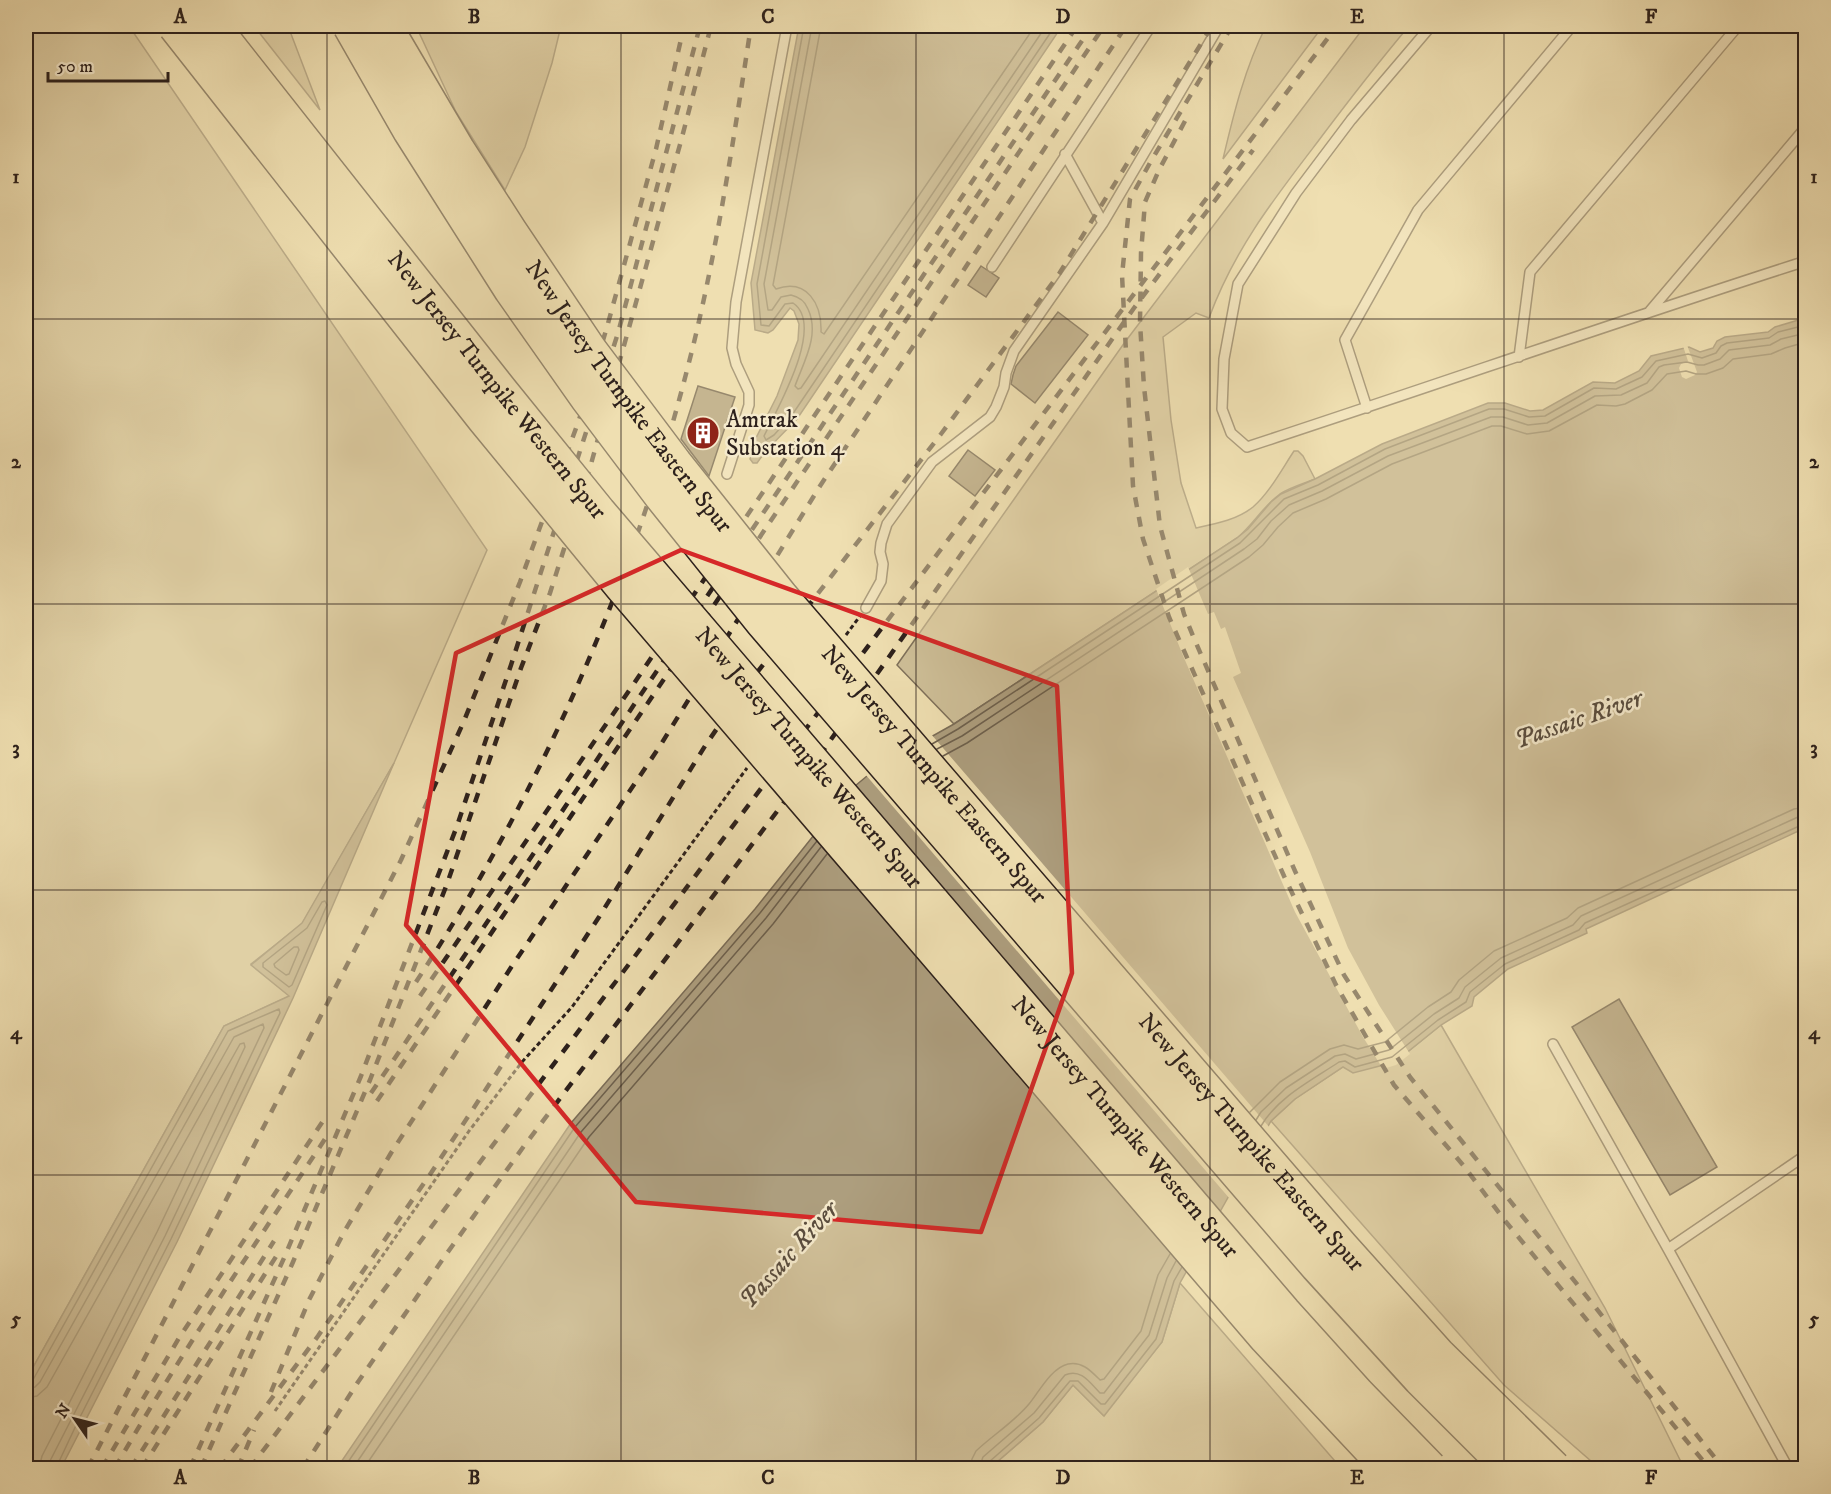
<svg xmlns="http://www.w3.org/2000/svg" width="1831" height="1494" font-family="'IM FELL DW Pica',serif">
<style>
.green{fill:#cebf98;stroke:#7e705a;stroke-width:1.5}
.water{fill:#ad9e7e;stroke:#7a6c57;stroke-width:1.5}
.pier{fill:#efdfb1}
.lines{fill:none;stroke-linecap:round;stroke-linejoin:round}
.shore{stroke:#6d604d;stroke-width:1.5}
.building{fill:#928469;stroke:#2d211c;stroke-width:1.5}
.service-casing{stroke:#5e5041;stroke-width:12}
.path{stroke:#2d211c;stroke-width:3;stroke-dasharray:4.5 3;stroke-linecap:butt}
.service{stroke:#f5eacc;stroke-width:9}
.rail{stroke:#2d211c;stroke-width:4.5;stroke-dasharray:10 10;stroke-linecap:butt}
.motorway-bridge-casing{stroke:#2d211c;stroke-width:36;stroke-linecap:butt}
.motorway-bridge{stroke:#efdfb1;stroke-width:33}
.marked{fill:none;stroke:#d62828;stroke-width:4.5;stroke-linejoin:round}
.grid{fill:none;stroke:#2d211c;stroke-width:1.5;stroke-opacity:0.55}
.labels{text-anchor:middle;stroke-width:5;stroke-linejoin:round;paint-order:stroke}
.street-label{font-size:24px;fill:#2d211c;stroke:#f5eacc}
.poi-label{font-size:24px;fill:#2d211c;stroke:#f5eacc;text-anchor:start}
.water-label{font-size:26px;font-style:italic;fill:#5a4d3e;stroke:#f5eacc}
.neatline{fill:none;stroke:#2d211c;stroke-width:2}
.grid-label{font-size:20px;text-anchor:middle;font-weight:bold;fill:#2d211c}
</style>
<rect width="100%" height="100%" fill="#efdfb1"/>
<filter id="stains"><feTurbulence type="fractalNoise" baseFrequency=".00333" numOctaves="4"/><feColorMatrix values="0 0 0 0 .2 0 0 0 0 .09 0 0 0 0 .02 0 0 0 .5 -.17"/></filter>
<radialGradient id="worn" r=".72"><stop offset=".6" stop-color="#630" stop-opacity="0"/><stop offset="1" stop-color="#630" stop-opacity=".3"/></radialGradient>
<path class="green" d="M26,26H129L487,550L394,763L302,924L251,964L290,996L224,1026L26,1380Z
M254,26H288L320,110Z
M416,26H561L552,63L525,147L505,190L456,112Z
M1266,26H1323L1223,159C1234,112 1245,68 1266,26Z
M1365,26H1409C1377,64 1346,104 1316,144C1273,200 1234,250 1209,318L1196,313L1163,337L1171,420L1181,483L1196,528C1215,524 1237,520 1253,507C1270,492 1282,469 1294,451H1298L1303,456L1315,479C1303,484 1291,487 1280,494C1263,506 1253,525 1237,538L954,724L897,665L1125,342Z
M1441,1025L1605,1308L1684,1468H1599L1504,1385L1271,1121L1295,1099L1343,1067L1395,1062Z
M1180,1283L1341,1468H990L1043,1422L1073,1385L1103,1415L1162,1342Z"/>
<path class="water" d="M799,26H1062L797,419C783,434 768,447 757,463H753L750,459L754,450V442L777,396L798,340L799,324L794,311L790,308L773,330L768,333L755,330L751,283Z
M1805,318V828L1586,929L1587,933L1508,969L1474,997L1472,1006L1441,1025L1395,1062L1353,1073L1343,1067L1295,1099L1271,1121L1180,1283L1162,1342L1104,1416L1073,1385L1043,1422L990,1468H337L571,1123L755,909L849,791L879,766L954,724L1237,538L1248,529L1271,502L1281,494L1315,479L1382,444L1488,403H1505L1530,411L1543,410L1593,382L1615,383L1639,371L1651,356L1689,347L1700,352L1713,348L1717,341L1725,337L1768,332L1775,327Z
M394,763L293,998L177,1242L61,1468H26V1380L224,1026L289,996L251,965L302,923Z"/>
<path class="pier" d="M1687,345L1697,372L1695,375L1686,379L1682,377L1679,368L1681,364L1688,361L1683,346Z
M1188,567L1208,614L1214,612L1221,629L1225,627L1241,673L1233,677L1310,852L1348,948L1379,1005L1410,1054L1396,1065L1383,1069L1363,1037L1295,912L1184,658L1156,589Z
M931,734L1270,1128L1230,1199L865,774L878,763Z"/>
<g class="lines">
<path class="shore" d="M804,26L757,284L761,325L769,326L785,304L793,303C826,325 777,409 764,436L766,440L774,435L792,415L1055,26
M812,26L764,284L768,310H772L781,297L791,295C800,297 805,301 808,309C820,335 804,361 795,386L798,389L801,388L1046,26
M821,26L773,285L776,289C807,278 822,304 821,332L824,334L1035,26
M932,744L958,729L1240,543L1284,499L1318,485L1385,449L1489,409H1504L1529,417L1545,416L1594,388L1616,389L1642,377L1656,361L1688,354L1702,358L1716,353L1721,346L1727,343L1769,338L1778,332L1806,325
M937,749L962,736L1244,549L1257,539L1271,521L1289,505L1322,491L1388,456L1491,417H1503L1528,425L1547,423L1595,396L1621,395L1647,383L1659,367L1664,365L1687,362L1698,365H1704L1720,359L1729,350L1770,345L1781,339L1806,333
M943,756L967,743L1249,557L1263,545L1278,527L1293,513L1326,499L1392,464L1492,426H1501L1527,434L1549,431L1597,405L1616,406L1625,404L1652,390L1667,374L1686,371L1696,374H1706L1723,368L1733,359L1771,354L1785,348L1806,342
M325,901L327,905L292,985L289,987L263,967V963L307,928L322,902Z
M294,947H298L299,950L289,974L286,975L275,967L274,964Z
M1250,1112L1280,1082L1330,1049L1344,1045L1358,1049L1385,1042L1428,1007L1451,992L1459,980L1494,951L1567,918L1578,908L1794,809L1806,807
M1256,1120L1261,1112L1286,1088L1335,1056L1345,1054L1356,1059L1389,1050L1434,1014L1459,998L1465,987L1501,958L1573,925L1581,916L1798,817L1806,816
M1261,1126C1278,1097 1312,1080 1339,1062L1345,1061L1355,1067L1392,1057L1438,1020L1466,1002L1470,992L1505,964L1579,930L1585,923L1806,823
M26,1382L34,1378L228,1031L279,1009L280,1013L171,1239L79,1419L56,1468
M26,1389L35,1387L40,1382L234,1037L263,1024L264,1028L165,1236L50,1461L48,1468
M26,1398L37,1396L47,1387L240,1044L244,1043L245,1047L157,1232L42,1456L39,1468
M344,1468L575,1127L760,913L817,841
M353,1468L581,1132L766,918L821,847
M364,1468L589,1137L773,924L827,854
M970,1468L972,1459L976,1451C993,1435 1014,1422 1029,1404C1039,1392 1051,1368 1068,1364C1082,1361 1091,1371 1100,1380L1104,1379L1141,1331L1158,1275L1170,1254
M979,1468L983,1457L1034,1413L1065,1375C1081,1368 1090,1383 1100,1393H1104L1149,1335L1167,1278L1176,1261
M987,1468L989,1462L1039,1418L1070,1381H1078L1101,1404H1105L1156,1339L1174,1281L1182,1267"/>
</g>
<path class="building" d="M981,266L999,278L986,297L968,285Z
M1058,312L1088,335L1035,403L1011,384L1013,375L1016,366Z
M698,386L735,397L709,476L681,439Z
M968,450L995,470L975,496L949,476Z
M1619,999L1717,1167L1670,1195L1572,1027Z"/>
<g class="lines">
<defs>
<path id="service" d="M1431,26L1351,120L1296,193L1238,284L1224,359L1222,409L1231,433L1247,447C1433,386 1619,321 1806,261
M1103,223L1219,26
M992,267L1151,26
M1650,311L1806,127
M1519,357L1530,272L1738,26
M1367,408L1345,340L1418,210L1572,26
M727,474L749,405V392L736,364L732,348L736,302L787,26
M866,608L881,581L883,564L880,552L881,543L887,524L932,462L990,417L996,407L1004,387L1006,373L1014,351L1103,223L1065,154
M1553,1044L1668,1249L1788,1468
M1668,1249L1806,1155"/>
</defs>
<use href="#service" class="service-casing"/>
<path class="path" d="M846,635L860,616
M275,1411L469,1131L522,1062L572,1007L747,768"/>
<use href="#service" class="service"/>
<path class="rail" d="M1232,26L1151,161L1130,199L1122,275L1133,486L1143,539L1169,617L1284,876L1336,985L1394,1085L1463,1165L1506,1222L1709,1468
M1185,121L1159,170L1145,202L1141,253L1140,323L1144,387L1160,526L1184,614L1193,636L1295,871L1344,975L1410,1077L1553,1254L1723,1468
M416,982C538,796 630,590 686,374C716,260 733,142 751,26
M420,996L639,676L1077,26
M371,1093C613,738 851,381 1092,26
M377,1101L675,663L1104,26
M271,1392L309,1300L344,1232L391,1153L510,969L660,746L820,486L1126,26
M88,1468L401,860L464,721L520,582L579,420L607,327L656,149L684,26
M102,1468L179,1338L327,1115
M115,1468C180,1354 254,1246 327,1136
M131,1468L274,1241
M142,1468L277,1255
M190,1468L284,1258L361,1076L457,826L511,665L618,333L700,26
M201,1468L293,1262L370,1080L447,884L521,668L550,593L591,464L681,141L711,26
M220,1468L318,1336L431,1173L599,917L705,746L742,692L941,434L1059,274L1212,26
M238,1468L254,1430
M250,1468L984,492L1337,26
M303,1468L358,1382L445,1256L524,1146L825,748L1134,308L1253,150"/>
<defs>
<g id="motorway-bridge">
<path d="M175,26L484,419L622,587L1266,1338L1388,1468"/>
<path id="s1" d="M213,26L501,391L599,512L1284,1312L1358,1394L1430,1468"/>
<path d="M350,26L410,131L511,290L587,398L661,496L762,622L1317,1266L1420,1379L1509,1468"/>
<path id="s2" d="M385,26L458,150L510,231L590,350L675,463L781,596L1342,1247L1438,1354L1554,1468"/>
</g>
</defs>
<use href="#motorway-bridge" class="motorway-bridge-casing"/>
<use href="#motorway-bridge" class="motorway-bridge"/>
</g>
<path d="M0 0H1831V1494H0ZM681,550L1057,686L1072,973L981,1232L636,1202L406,925L456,653Z" fill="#efdfb1" fill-opacity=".55" fill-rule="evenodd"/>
<path class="marked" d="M681,550L1057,686L1072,973L981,1232L636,1202L406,925L456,653Z"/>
<path class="grid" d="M327,26V1468M621,26V1468M916,26V1468M1210,26V1468M1504,26V1468M26,319H1806M26,604H1806M26,890H1806M26,1175H1806"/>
<defs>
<symbol id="building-disc" viewBox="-11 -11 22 22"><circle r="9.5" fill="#8f2418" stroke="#f5eacc"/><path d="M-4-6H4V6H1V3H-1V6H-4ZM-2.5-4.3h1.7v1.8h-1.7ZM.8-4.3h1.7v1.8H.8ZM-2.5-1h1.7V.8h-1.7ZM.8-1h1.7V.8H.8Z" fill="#fff"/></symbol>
</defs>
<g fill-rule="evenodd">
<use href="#building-disc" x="684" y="414" width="38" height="38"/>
</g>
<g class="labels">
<g class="street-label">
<text dy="8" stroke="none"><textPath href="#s1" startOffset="458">New Jersey Turnpike Western Spur</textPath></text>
<text dy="8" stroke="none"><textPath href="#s2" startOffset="444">New Jersey Turnpike Eastern Spur</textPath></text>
<text dy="8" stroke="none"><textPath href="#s1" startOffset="944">New Jersey Turnpike Western Spur</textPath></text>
<text dy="8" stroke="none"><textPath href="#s2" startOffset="930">New Jersey Turnpike Eastern Spur</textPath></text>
<text dy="8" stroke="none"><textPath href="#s1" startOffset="1430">New Jersey Turnpike Western Spur</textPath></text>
<text dy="8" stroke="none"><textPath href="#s2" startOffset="1416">New Jersey Turnpike Eastern Spur</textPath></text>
</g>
<g class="poi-label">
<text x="726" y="427">Amtrak<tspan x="726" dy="28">Substation 4</tspan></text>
</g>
<g class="water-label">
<text transform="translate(1578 718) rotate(-19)" y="9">Passaic River</text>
<text transform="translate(788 1254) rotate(-48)" y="9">Passaic River</text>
</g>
</g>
<rect width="1831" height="1494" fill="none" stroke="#efdfb1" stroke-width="66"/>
<g transform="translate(75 1419) rotate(305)" stroke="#f5eacc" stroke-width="4.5" paint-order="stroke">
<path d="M0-4.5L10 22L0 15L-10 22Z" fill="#2d211c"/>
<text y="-9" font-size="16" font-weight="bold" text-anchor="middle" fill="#2d211c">N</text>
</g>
<path d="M48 72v9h120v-9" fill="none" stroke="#2d211c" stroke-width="3"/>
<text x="57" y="72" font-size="18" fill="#2d211c" stroke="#f5eacc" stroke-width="4.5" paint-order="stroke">50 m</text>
<rect x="33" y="33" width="1765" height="1428" class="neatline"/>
<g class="grid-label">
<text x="180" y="23">A</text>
<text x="474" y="23">B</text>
<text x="768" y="23">C</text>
<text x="1063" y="23">D</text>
<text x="1357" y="23">E</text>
<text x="1651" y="23">F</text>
<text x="16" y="183">1</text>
<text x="1814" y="183">1</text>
<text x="16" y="468">2</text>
<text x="1814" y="468">2</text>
<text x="16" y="754">3</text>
<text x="1814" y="754">3</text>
<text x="16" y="1039">4</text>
<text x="1814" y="1039">4</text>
<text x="16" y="1325">5</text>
<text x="1814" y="1325">5</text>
<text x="180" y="1484">A</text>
<text x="474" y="1484">B</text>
<text x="768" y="1484">C</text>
<text x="1063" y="1484">D</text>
<text x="1357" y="1484">E</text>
<text x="1651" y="1484">F</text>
</g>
<rect width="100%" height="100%" filter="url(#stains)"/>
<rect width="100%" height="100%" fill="url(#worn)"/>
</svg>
